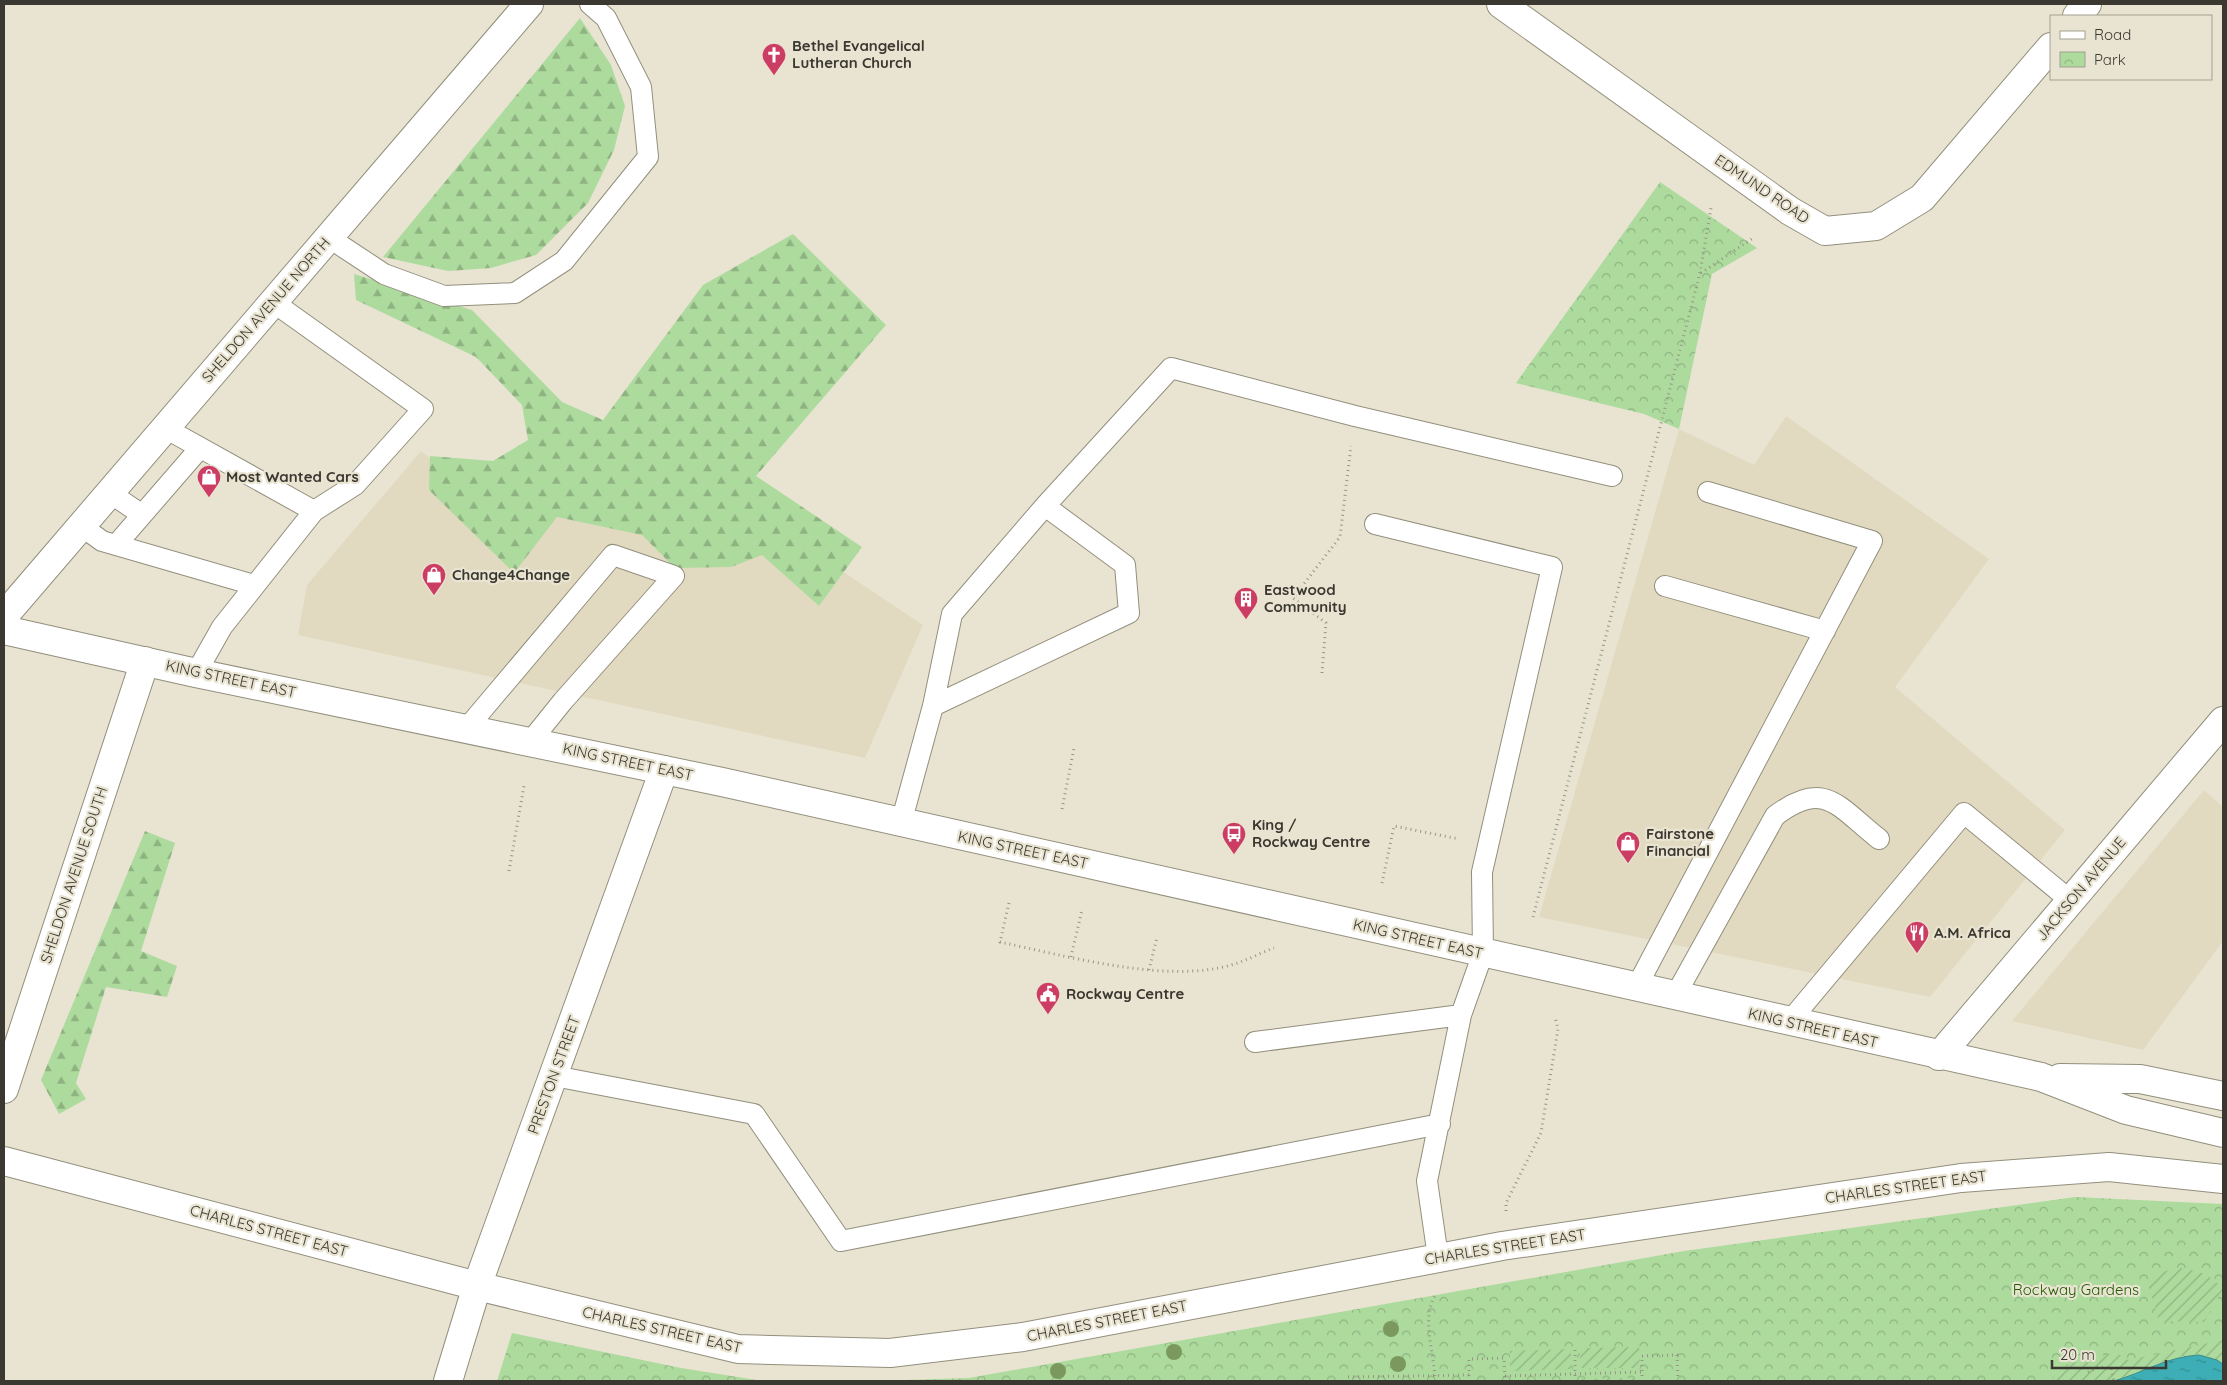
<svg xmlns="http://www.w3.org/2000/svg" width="2227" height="1385" font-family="Quicksand,sans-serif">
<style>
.built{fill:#e1dac0}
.forest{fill:url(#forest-firs)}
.park{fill:url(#park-crowns)}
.garden{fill:url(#garden-furrows)}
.water{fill:url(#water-ripples);stroke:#3c8b8d}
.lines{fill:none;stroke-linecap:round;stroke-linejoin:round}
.lane-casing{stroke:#938f7d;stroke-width:22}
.street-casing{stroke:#938f7d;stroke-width:30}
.secondary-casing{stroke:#938f7d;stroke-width:30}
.path{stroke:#989587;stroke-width:3;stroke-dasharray:1 4;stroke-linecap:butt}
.lane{stroke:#fff;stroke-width:20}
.street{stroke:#fff;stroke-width:28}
.secondary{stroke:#fff;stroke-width:28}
.tree{fill:#7b995e}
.labels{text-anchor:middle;stroke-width:4.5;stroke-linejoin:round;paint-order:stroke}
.poi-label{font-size:15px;font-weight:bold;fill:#3a3831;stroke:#e9e4d1;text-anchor:start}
.street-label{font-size:15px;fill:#3a3831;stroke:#e9e4d1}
.park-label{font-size:15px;fill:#215b00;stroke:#e9e4d1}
</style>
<defs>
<pattern id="forest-firs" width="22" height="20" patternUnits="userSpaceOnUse" patternTransform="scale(1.25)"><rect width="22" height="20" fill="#addb9e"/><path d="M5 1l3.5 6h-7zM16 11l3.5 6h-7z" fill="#8eb381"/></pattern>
<pattern id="park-crowns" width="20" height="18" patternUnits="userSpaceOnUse" patternTransform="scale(1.25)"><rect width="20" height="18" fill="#addb9e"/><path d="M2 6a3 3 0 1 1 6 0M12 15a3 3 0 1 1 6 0" fill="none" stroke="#8eb381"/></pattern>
<pattern id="garden-furrows" width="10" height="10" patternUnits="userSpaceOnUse" patternTransform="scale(1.25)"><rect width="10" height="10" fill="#addb9e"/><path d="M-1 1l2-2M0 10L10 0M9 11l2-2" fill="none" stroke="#8eb381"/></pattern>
<pattern id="water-ripples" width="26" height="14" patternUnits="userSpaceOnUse" patternTransform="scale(1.25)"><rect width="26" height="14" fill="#3daeb5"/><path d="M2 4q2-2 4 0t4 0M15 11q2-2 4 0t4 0" fill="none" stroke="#348f94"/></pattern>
</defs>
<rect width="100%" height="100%" fill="#e9e4d1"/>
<path class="built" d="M1786,416L1989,559L1895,687L2065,830L1930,997L1539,917L1679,429L1754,465Z
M421,451L470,490L803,545L923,625L865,758L298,635L307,585Z
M2204,790L2223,807V941L2143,1050L2012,1021Z"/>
<path class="forest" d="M580,18L611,65L625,106L614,150L588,203L536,255L491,268L448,271L383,257Z
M793,234L886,325L756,476L862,547L819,606L762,555L731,567L675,568L642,535L557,517L514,573L429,490L430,456L493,461L528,440L522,405L476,357L356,300L354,274L472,310L562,402L603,420L703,285Z
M145,831L175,843L141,951L177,966L167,997L106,987L76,1083L86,1099L59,1114L41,1080Z"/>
<path class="park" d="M1660,182L1757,248L1712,274L1679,429L1644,414L1516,383Z
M2075,1197L2223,1204V1381H871L969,1378L1684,1251Z
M512,1333L681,1368L763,1381H497Z"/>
<path class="garden" d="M2180,1268C2199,1271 2210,1274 2223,1289L2204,1322L2159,1321L2147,1281L2161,1272Z
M2223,1340V1364C2185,1337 2151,1376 2113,1381C2093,1384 2071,1381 2051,1381C2062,1360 2096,1357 2117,1353L2128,1360Z
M1639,1347L1640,1368H1580V1348Z
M1571,1349V1369L1510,1371V1351Z
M1639,1378V1381H1581V1379Z"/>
<path class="water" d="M2199,1355L2217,1360L2223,1364V1381H2114C2145,1372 2166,1357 2199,1355Z"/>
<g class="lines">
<defs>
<path id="lane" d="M328,237L384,274L444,296L515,293L564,261L648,157L641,87L606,18L590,4
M273,302L423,409L355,485L314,511
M165,428L314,511L222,627L196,673
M110,493L141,514
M1375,524L1552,567L1482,872L1483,953L1461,1015L1427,1181L1438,1257
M80,525L102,541L254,585
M116,545L200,448
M1665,586L1825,631
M933,706L1129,613L1125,565L1045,506
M467,728L613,555L674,576L563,701L530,742
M901,823L933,706L952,614L1045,506L1171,368L1355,416L1612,476
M1636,988L1872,541L1708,492
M1675,996L1775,816C1825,778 1838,807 1879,839
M1789,1022L1964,813L2071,901
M1255,1042L1461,1015
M554,1076L754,1114L841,1241L1440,1124"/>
<path id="street" d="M1501,4L1790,211L1825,231L1876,226L1922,198L2051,47
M2077,16L2087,4
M4,616L529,4
M1939,1056L2223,721
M4,1089L145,661
M448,1381L477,1286L664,770"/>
<path id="secondary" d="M4,630L196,673L722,782L2041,1077L2126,1110L2223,1133
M2060,1078L2140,1079L2223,1096
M4,1161L477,1286L738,1349L890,1353L1023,1337L1502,1246L1961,1178L2109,1167L2223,1179"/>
</defs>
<use href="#lane" class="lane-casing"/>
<use href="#street" class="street-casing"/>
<use href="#secondary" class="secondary-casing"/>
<path class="path" d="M1701,273L1753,238
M1322,673L1326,623L1293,598L1340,537L1351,446
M1062,809L1074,748
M509,871L524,786
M1382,883L1394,826L1459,839
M1009,903L1000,942C1066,956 1167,984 1231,965C1246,961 1260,953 1274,948
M1533,917L1700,273L1711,208
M1071,957L1082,910
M1149,970L1157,937
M1506,1211V1203L1541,1133L1558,1029L1555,1017
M2088,1372L2099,1367L2111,1368L2114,1381
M1505,1376L1642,1372
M1348,1377L1469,1375
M1435,1381C1435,1354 1420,1318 1436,1294
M1469,1381V1359L1504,1358L1505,1381
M1575,1381V1349
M1642,1381V1356L1677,1355L1678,1381"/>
<use href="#lane" class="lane"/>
<use href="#street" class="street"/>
<use href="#secondary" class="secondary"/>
</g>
<g class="tree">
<circle cx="1391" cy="1329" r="8"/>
<circle cx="1174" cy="1352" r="8"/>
<circle cx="1398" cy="1364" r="8"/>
<circle cx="1058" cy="1371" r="8"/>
</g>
<defs>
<symbol id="church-pin" viewBox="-11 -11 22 30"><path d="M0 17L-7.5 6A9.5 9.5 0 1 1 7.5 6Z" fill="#cc3d63" stroke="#e9e4d1"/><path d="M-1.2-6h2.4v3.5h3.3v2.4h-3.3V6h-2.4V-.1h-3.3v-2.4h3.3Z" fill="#fff"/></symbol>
<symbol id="shop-pin" viewBox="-11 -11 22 30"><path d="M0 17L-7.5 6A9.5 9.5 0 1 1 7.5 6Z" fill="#cc3d63" stroke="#e9e4d1"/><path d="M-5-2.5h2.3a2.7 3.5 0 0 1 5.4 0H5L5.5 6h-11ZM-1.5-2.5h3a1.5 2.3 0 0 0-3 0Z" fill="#fff"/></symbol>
<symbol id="building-pin" viewBox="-11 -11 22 30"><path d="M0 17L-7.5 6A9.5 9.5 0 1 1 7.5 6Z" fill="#cc3d63" stroke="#e9e4d1"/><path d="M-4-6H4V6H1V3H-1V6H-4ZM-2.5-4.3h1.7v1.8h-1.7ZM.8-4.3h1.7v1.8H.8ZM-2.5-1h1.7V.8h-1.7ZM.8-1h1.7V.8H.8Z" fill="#fff"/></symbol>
<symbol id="bus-pin" viewBox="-11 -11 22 30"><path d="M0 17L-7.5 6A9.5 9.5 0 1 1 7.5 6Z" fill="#cc3d63" stroke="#e9e4d1"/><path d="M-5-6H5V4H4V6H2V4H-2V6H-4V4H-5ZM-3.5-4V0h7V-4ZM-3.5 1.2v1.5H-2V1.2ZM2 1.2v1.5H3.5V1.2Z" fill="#fff"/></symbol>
<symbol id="restaurant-pin" viewBox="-11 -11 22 30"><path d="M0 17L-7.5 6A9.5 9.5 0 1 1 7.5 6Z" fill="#cc3d63" stroke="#e9e4d1"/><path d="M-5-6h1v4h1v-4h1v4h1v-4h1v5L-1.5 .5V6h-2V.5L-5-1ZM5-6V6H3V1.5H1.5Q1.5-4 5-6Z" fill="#fff"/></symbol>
<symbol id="civic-pin" viewBox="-11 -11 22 30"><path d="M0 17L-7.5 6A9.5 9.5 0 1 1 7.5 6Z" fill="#cc3d63" stroke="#e9e4d1"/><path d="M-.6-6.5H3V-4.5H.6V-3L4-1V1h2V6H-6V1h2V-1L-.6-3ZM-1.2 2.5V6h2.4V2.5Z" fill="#fff"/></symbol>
</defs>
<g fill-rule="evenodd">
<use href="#church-pin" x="760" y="41" width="28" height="38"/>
<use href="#shop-pin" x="195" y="463" width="28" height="38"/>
<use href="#shop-pin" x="420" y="561" width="28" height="38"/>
<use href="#building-pin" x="1232" y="585" width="28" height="38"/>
<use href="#bus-pin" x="1220" y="820" width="28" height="38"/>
<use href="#shop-pin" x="1614" y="829" width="28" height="38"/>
<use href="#restaurant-pin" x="1903" y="919" width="28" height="38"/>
<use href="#civic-pin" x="1034" y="980" width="28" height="38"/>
</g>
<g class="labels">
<g class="poi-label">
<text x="792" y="51">Bethel Evangelical<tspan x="792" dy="17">Lutheran Church</tspan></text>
<text x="226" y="482">Most Wanted Cars</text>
<text x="452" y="580">Change4Change</text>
<text x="1264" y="595">Eastwood<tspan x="1264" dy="17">Community</tspan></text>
<text x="1252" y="830">King /<tspan x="1252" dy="17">Rockway Centre</tspan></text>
<text x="1646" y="839">Fairstone<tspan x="1646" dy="17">Financial</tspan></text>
<text x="1934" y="938">A.M. Africa</text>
<text x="1066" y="999">Rockway Centre</text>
</g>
<g class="street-label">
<text transform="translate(1762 189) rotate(34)" y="5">EDMUND ROAD</text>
<text transform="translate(266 310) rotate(-49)" y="5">SHELDON AVENUE NORTH</text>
<text transform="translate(231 679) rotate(12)" y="5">KING STREET EAST</text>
<text transform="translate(628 762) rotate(12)" y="5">KING STREET EAST</text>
<text transform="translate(1023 850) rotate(12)" y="5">KING STREET EAST</text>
<text transform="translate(74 875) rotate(-72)" y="5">SHELDON AVENUE SOUTH</text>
<text transform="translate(2081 889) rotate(-50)" y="5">JACKSON AVENUE</text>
<text transform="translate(1418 939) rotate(13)" y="5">KING STREET EAST</text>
<text transform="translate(1813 1028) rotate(13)" y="5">KING STREET EAST</text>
<text transform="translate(554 1075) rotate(-70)" y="5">PRESTON STREET</text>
<text transform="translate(1906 1187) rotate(-8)" y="5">CHARLES STREET EAST</text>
<text transform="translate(269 1231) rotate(15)" y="5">CHARLES STREET EAST</text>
<text transform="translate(1505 1247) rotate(-9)" y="5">CHARLES STREET EAST</text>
<text transform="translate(1107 1321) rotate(-11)" y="5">CHARLES STREET EAST</text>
<text transform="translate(662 1330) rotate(13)" y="5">CHARLES STREET EAST</text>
</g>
<g class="park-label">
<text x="2076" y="1295">Rockway Gardens</text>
</g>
</g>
<rect width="2227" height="1385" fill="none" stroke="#3a3831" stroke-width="10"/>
<rect x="2050" y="15" width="162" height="65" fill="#e9e4d1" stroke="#a39f91"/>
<rect x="2060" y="31" width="25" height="8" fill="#ffffff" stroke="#a39f91"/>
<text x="2094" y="40" font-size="15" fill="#3a3831">Road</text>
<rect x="2060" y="52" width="25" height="15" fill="url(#park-crowns)" stroke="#a39f91"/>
<text x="2094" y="65" font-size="15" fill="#3a3831">Park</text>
<path d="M2052 1360v8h114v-8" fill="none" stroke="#3a3831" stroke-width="2.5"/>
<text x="2060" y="1360" font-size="15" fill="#3a3831" stroke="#e9e4d1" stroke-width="4" paint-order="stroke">20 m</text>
</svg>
